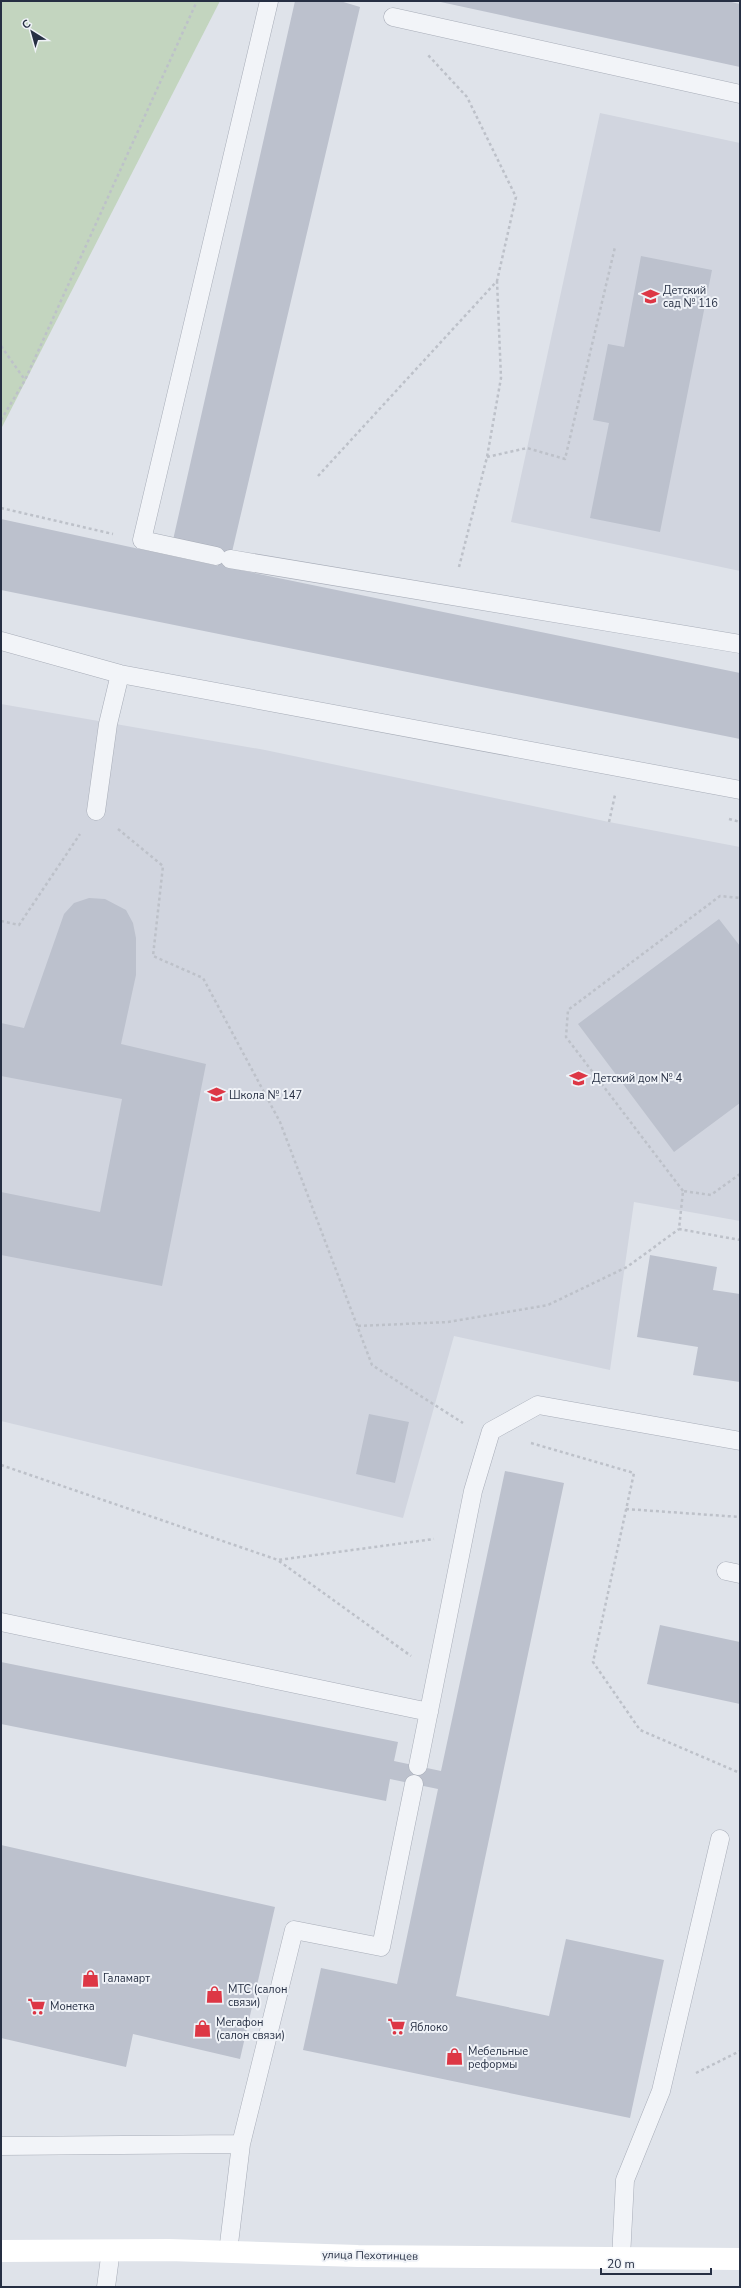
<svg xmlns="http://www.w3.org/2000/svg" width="741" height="2288" font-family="'Nunito Sans',sans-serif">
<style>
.built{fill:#d1d5df}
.green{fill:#c3d5bf}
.building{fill:#bcc1cd}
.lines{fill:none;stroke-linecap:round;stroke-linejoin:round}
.lane-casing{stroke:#a8adb8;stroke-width:19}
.path{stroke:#bdc1c9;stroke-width:2.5;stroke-dasharray:3 3;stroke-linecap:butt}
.lane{stroke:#f2f4f8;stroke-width:18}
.secondary{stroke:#fff;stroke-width:22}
.labels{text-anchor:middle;stroke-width:4;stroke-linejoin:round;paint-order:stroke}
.poi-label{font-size:11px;fill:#262f43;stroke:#eff2f7;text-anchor:start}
.street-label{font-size:11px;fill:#262f43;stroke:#eff2f7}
</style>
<rect width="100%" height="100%" fill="#dfe3ea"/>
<path class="built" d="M600,113L740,143V571L511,522Z
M1,704L265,750L609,822L740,847V1221L634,1202L610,1370L454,1336L403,1518L1,1421Z"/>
<path class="green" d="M1,1H220L1,429Z"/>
<path class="building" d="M295,1H340L360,7L232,552L230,568L740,673V739L1,590V519L218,566L216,556L173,540Z
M436,1H727L740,4V67Z
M641,256L712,270L660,532L590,518L609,423L593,420L608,344L624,347Z
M89,898L105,899L126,910L133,923L136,938V975L121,1044L206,1064L162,1286L1,1255V1192L100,1212L122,1099L1,1076V1023L24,1028L64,914L74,903Z
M719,919L740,946V1103L674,1152L578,1024Z
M650,1255L717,1267L713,1290L740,1294V1382L693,1375L698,1347L637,1337Z
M369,1414L409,1422L395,1483L356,1474Z
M505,1471L564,1483L456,1996L549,2016L566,1939L664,1960L630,2118L303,2050L321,1968L397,1984L438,1789L390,1779L386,1801L1,1724V1662L398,1742L394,1761L441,1771Z
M660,1625L740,1642V1704L647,1684Z
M1,1845L275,1907L240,2059L133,2034L126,2067L1,2038Z"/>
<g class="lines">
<defs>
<path id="lane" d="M393,17L740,94
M216,556L142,540L269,1
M230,559L740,644
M1,641L120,674L740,790
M96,811L108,724L120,674
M726,1571L740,1574
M1,1622L429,1712
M418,1766L473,1491L491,1431L538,1405L740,1441
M241,2144L294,1930L381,1947L414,1784
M1,2146L241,2144L228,2252
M621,2258L625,2180L661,2091L720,1839
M106,2287L111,2250"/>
</defs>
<use href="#lane" class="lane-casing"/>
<path class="path" d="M1,346L25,380
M1,420L25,380L197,1
M487,457L527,448L565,459L615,247
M318,476L497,281L516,197L467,97L428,55
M1,508L113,534
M459,567L487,457L501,378L497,281
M729,819L740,822
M609,822L615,795
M118,829L163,866L153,956L203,978L280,1122L372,1365L463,1423
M1,921L19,925L80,834
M740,1174L711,1195L683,1191L679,1229L740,1240
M683,1191L566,1037L568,1010L720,896L740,898
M358,1326L448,1322L548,1305L627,1267L679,1229
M531,1443L634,1473L593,1662L640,1730L740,1773
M1,1465L278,1560L434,1539
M626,1509L740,1517
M279,1561L411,1656
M696,2073L740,2051"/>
<use href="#lane" class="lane"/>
<path class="secondary" d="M1,2251L169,2250L358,2256L740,2259"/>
</g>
<defs>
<symbol id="school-bare" viewBox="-9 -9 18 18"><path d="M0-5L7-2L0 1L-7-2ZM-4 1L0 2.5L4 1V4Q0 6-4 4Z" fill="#dd3745" stroke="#eff2f7" stroke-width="2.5" paint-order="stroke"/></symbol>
<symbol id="shop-bare" viewBox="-9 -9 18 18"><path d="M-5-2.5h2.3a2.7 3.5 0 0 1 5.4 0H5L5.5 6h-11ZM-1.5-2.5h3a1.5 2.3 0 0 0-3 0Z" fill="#dd3745" stroke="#eff2f7" stroke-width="2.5" paint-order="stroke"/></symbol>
<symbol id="supermarket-bare" viewBox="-9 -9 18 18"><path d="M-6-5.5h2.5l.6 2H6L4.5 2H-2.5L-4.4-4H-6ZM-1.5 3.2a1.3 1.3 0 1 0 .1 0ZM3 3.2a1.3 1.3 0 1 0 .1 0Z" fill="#dd3745" stroke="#eff2f7" stroke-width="2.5" paint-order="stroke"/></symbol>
</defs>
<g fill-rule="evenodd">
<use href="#school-bare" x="638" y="284" width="25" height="25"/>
<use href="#school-bare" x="566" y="1066" width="25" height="25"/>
<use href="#school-bare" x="204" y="1082" width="25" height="25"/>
<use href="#shop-bare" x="78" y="1966" width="25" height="25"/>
<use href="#shop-bare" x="202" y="1982" width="25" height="25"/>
<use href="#supermarket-bare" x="24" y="1994" width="25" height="25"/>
<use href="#supermarket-bare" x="384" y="2014" width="25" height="25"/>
<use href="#shop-bare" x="190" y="2016" width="25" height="25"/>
<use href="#shop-bare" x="442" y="2044" width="25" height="25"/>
</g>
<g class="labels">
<g class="poi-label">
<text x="663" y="294">Детский<tspan x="663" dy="13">сад № 116</tspan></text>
<text x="592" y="1082">Детский дом № 4</text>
<text x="229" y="1099">Школа № 147</text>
<text x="103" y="1982">Галамарт</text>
<text x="228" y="1993">МТС (салон<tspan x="228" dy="13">связи)</tspan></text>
<text x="50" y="2010">Монетка</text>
<text x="216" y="2026">Мегафон<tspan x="216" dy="13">(салон связи)</tspan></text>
<text x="410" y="2031">Яблоко</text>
<text x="468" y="2055">Мебельные<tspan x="468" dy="13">реформы</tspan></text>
</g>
<g class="street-label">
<text transform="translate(370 2255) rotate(1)" y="4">улица Пехотинцев</text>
</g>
</g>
<rect width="741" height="2288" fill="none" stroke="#262f43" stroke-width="4"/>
<g transform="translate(32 32) rotate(323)" stroke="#eff2f7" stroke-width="3" paint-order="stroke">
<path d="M0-3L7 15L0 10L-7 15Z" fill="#262f43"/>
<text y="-6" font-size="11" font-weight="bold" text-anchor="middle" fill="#262f43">С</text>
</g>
<path d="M601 2268v6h110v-6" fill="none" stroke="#262f43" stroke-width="2"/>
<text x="607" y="2268" font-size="12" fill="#262f43" stroke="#eff2f7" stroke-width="3" paint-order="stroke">20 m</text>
</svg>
